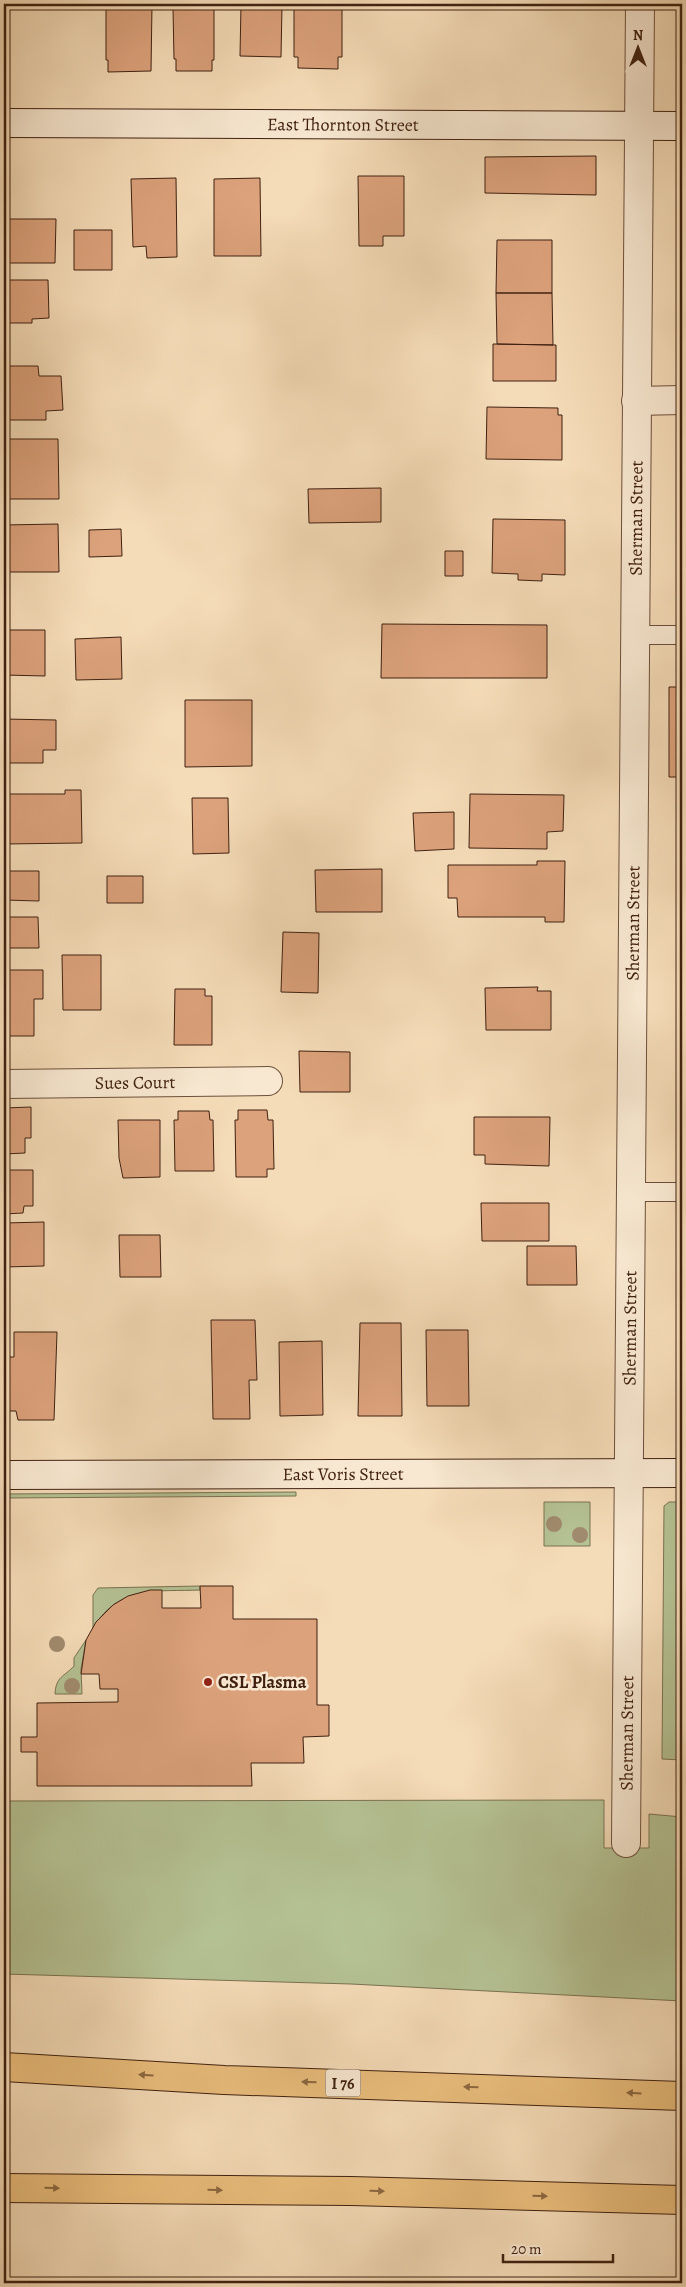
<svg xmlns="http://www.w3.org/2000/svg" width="686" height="2287" font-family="Alegreya,serif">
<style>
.green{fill:#b5c294;stroke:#7a7252}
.building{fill:#dca27c;stroke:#402111}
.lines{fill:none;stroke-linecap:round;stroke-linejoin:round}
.lane-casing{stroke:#6d503b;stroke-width:20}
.street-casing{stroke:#6d503b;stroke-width:30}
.secondary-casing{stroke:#402111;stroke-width:30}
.highway-casing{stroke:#402111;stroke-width:30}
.lane{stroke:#f8e8d1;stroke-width:18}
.street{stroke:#f8e8d1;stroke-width:28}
.secondary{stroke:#f8e8d1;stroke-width:28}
.highway{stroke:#eabe7c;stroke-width:28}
.tree{fill:#a18b6e}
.oneway{fill:#8c6841}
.poi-dot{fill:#8f2418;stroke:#f8e8d1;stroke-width:2}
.labels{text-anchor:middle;stroke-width:5;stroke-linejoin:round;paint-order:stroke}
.shield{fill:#f8e8d1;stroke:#775d4b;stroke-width:1}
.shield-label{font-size:16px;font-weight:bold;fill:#402111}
.street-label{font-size:18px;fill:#402111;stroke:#f8e8d1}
.poi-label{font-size:18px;font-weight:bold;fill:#402111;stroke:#f8e8d1;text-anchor:start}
</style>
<rect width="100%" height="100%" fill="#f5dcb8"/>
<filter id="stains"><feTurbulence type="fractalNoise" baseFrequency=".004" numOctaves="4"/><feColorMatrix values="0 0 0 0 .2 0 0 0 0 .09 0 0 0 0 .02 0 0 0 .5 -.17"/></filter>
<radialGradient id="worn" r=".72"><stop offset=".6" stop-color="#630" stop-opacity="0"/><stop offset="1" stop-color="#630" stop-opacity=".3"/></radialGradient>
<path class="green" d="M296,1492V1496L4,1498V1494Z
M544,1502H590V1546H544Z
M669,1502H682V1760L662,1759L664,1506Z
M200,1586V1590C158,1592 119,1584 93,1628V1595L98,1588Z
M86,1640L81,1669L82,1694H55C56,1676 64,1677 74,1666V1658Z
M604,1800V1848H649V1814L682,1817V2001L351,1984L4,1974V1801Z"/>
<path class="building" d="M24,4H79V6H24Z
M106,4H152L151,71L108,72V60H106Z
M190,4H211V9H214V60H212V71H176V59H174L173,8L190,9Z
M241,4H276V6H282L281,57L240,56Z
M294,4H342V57H338V69L298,68V57H294Z
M596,156V195L485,193V157Z
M358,176H404V236H383V246H359Z
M176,178L177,257L147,258L146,246L133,247L131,179Z
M260,178L261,256H214V179Z
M4,219H56L55,263H4Z
M74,230H112V270H74Z
M497,240H552V293H496Z
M4,280H48L49,318L32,319V323H4Z
M496,293H552L553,345L497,344Z
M493,344L556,345V381H493Z
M4,366H38L39,376H61L63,410L46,411V420H6V411H4Z
M487,407L558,408V415H562V460L486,459Z
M4,439H58L59,499H4Z
M381,488V522L309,523L308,489Z
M493,519L565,520V575L542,574V581L518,580V574L492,573Z
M58,524L59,572H4V525Z
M121,529L122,556L89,557V530Z
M445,551H463V576H445Z
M382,624L547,625V678H381Z
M4,630H45V676L4,675Z
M121,637L122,679L76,680L75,639Z
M669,687H682V777H669Z
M185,700H252V766L185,767Z
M4,719L56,720V750H43V763H4Z
M65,790H81L82,843L4,844V794H65Z
M470,794L564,795L563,831L547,832V849L469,848Z
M192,798H228L229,853L193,854Z
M454,812V849L415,851L413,813Z
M537,861H565L564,922H545V917H458L457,898H448V865H537Z
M382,869V912H316L315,870Z
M4,871H39V901L4,900Z
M107,876H143V903H107Z
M4,917H38L39,948H4Z
M283,932L319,933L318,993L281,992Z
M62,955H101V1010H63Z
M4,970H43V999H34V1036H4Z
M538,987L537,991H551V1030H486L485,988Z
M175,989H205V996H212V1045H174Z
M299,1051L350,1052V1092H300Z
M31,1107V1138H25V1153L4,1154V1108Z
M238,1110H267L268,1120H273L274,1169H267V1177H236L235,1120H238Z
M178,1111H209L210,1120H213L214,1171H175L174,1120H178Z
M474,1117H550L549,1166L485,1164V1155H474Z
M118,1120H160V1177L123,1178L119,1158Z
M4,1170H33V1206H24L23,1213L4,1214Z
M481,1203H549V1241H482Z
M44,1222V1266L4,1267V1223Z
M119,1235H160L161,1277H120Z
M527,1246H576L577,1285H527Z
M211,1320H255L257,1380H249L250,1419H213Z
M360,1323H401L402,1416H358Z
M426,1330H468L469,1406H427Z
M14,1332H57L54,1420H18L16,1411H4V1357H14Z
M322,1341L323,1415L280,1416L279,1342Z
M200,1586H233V1619H317V1705H329V1736L303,1737L304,1763H251L252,1786H37V1752H21V1737H37V1703L118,1702V1689H100L99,1674H81L86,1640L96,1622L113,1605L128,1596L150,1590H162V1608H201Z"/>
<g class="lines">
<defs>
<path id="lane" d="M635,635H682
M631,1192H682"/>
<g id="street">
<path d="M636,401L682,400"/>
<path id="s1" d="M4,1084L268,1081"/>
<path id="s2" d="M626,1843L640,4"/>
</g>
<g id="secondary">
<path id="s3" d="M4,123L682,126"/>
<path id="s4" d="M4,1475L682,1473"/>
</g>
<path id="highway" d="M4,2067L224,2080L682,2096
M4,2188L351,2191L682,2200"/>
</defs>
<use href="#lane" class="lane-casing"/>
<use href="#street" class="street-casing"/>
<use href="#secondary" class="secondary-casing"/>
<use href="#highway" class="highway-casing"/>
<use href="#lane" class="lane"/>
<use href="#street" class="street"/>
<use href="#secondary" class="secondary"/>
<use href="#highway" class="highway"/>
</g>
<g class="tree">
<circle cx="554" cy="1524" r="8"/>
<circle cx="580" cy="1535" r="8"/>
<circle cx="57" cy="1644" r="8"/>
<circle cx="72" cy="1686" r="8"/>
</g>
<defs><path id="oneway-solid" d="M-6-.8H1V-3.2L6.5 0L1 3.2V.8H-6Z" transform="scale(1.25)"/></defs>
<g class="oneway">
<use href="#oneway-solid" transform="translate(146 2075) rotate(-176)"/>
<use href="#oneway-solid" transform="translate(309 2082) rotate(-178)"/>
<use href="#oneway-solid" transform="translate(471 2087) rotate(-178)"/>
<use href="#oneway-solid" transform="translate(634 2093) rotate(-177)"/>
<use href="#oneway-solid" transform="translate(52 2188) rotate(1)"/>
<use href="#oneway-solid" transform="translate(215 2190) rotate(1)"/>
<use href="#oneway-solid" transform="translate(377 2191) rotate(1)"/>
<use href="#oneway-solid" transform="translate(540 2196) rotate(1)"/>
</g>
<circle class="poi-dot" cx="208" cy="1682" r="5"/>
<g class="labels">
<rect class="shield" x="325.5" y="2069.5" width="35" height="27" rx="4"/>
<g class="shield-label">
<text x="343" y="2089">I 76</text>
</g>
<g class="street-label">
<text dy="6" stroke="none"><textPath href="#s3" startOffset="339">East Thornton Street</textPath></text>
<text dy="6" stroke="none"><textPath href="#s2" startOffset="1325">Sherman Street</textPath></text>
<text dy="6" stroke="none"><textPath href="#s2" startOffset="920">Sherman Street</textPath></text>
<text dy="6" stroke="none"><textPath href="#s1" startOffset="131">Sues Court</textPath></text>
<text dy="6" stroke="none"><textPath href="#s2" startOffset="515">Sherman Street</textPath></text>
<text dy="6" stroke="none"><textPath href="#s4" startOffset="339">East Voris Street</textPath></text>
<text dy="6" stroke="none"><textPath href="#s2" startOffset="110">Sherman Street</textPath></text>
</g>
<g class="poi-label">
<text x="218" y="1688">CSL Plasma</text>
</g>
</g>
<rect width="686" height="2287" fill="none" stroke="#f5dcb8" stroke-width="20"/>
<rect x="5" y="5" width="676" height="2277" fill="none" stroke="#402111" stroke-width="2.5"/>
<rect x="10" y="10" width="666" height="2267" fill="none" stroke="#402111"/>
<g transform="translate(638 48)" stroke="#f8e8d1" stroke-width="4" paint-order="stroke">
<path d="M0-4L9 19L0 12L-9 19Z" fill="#402111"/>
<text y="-8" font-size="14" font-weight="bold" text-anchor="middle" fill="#402111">N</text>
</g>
<path d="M503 2254v8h110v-8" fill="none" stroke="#402111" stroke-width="2.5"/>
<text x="511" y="2254" font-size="15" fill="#402111" stroke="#f8e8d1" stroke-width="4" paint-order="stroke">20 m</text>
<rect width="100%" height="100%" filter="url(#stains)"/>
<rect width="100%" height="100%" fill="url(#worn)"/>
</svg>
